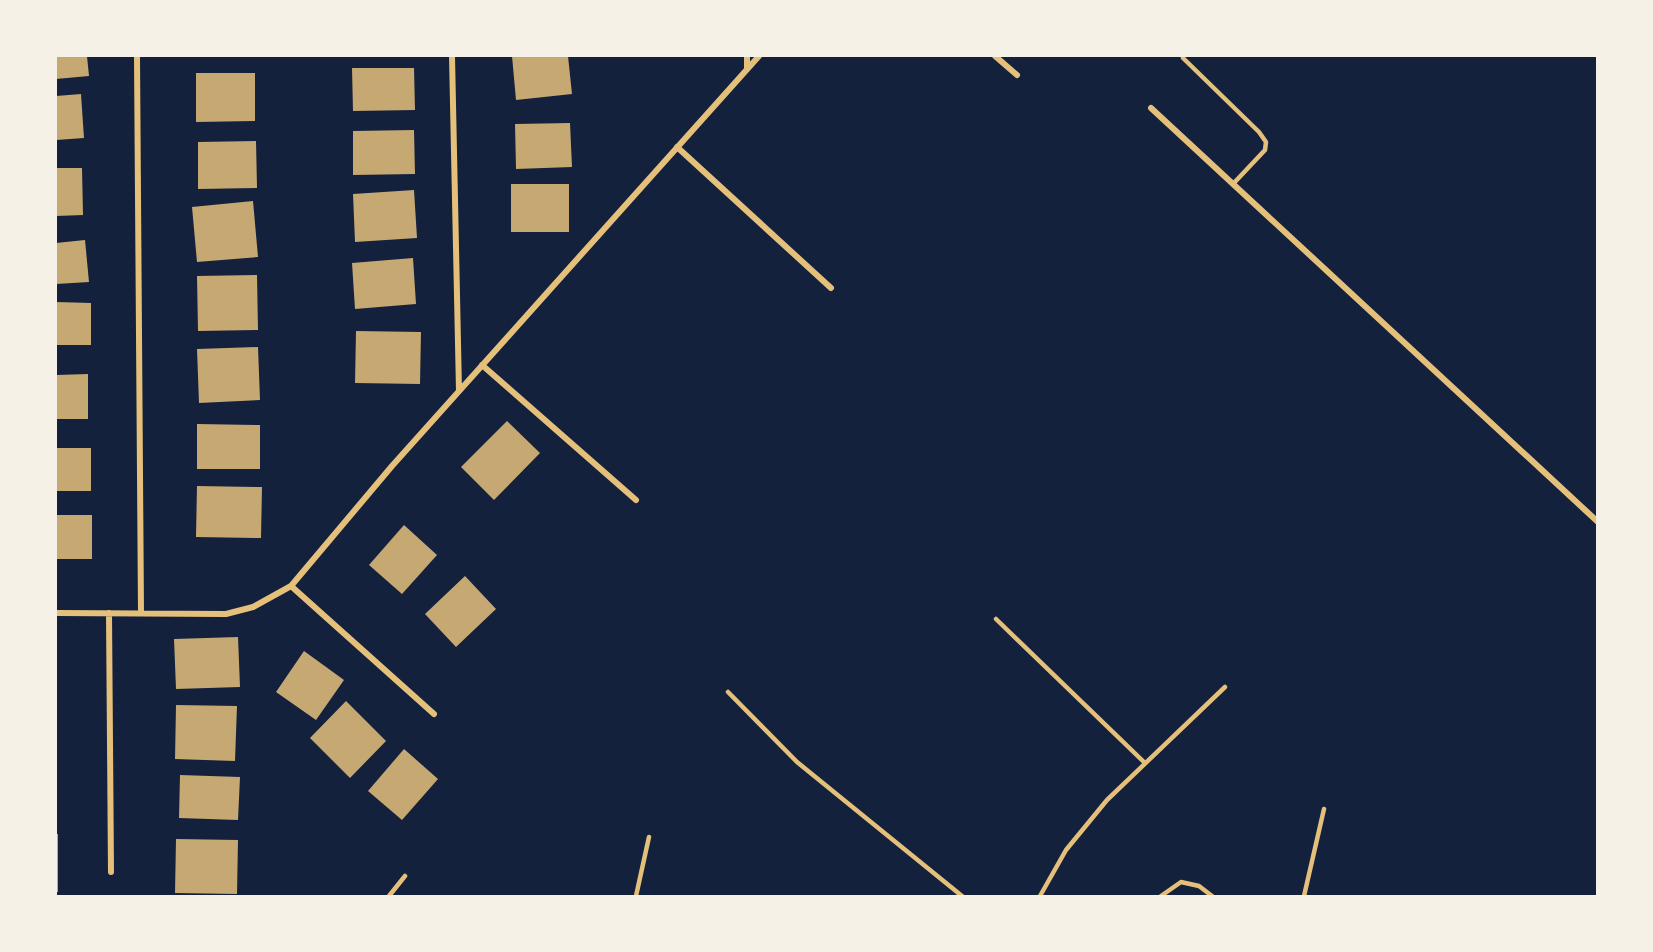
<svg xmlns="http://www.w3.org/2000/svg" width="1653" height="952" font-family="'Asap Condensed',sans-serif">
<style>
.building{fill:#c6a872}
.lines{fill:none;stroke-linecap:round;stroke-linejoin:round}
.service{stroke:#e5c07b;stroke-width:4.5}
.minor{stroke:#e5c07b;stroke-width:6}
</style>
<rect width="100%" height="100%" fill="#14213d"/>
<path class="building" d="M56,56H87L89,76L56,79Z
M512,56H568L572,94L516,100Z
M352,68H414L415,110L353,111Z
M196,73H255V121L196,122Z
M81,94L84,138L56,140V96Z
M570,123L572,167L516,169L515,124Z
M414,130L415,174L353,175V131Z
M256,141L257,188L198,189V142Z
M56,168H82L83,215L56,216Z
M511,184H569V232H511Z
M414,190L417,238L355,242L353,194Z
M253,201L258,257L197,262L192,207Z
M85,240L89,282L56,284V243Z
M413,258L416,304L355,309L352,263Z
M257,275L258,330L198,331L197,276Z
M56,302L91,303V345H56Z
M356,331L421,332L420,384L355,383Z
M258,347L260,400L199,403L197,349Z
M88,374V419H56V375Z
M507,421L540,453L494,500L461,467Z
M197,424L260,425V469H197Z
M56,448H91V491H56Z
M197,486L262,487L261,538L196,537Z
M56,515H92V559H56Z
M404,525L437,555L402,594L369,565Z
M465,576L496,609L456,647L425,614Z
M238,637L240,687L176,689L174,639Z
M304,651L344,680L316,720L276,692Z
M346,701L386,741L350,778L310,738Z
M176,705L237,706L235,761L175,759Z
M404,749L438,779L402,820L368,791Z
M180,775L240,777L238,820L179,818Z
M56,834H58V892H56Z
M176,839L238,840L237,894L175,893Z"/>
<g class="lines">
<path class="service" d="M1183,58L1259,132L1266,142L1265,150L1233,184
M996,619L1145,763
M728,692L797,762L962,896
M389,896L405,876
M636,896L649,837
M1040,896L1066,850L1107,800L1225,687
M1161,896L1181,882L1199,886L1212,896
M1304,896L1324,809"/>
<path class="minor" d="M137,56L141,613
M452,56L459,391
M747,56V69
M995,56L1017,75
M1151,108L1598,522
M677,147L831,288
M482,365L636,500
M291,586L434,714
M56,613L226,614L253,607L291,586L392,466L759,56
M109,613L111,872"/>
</g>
<rect width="1653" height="952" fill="none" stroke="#f6f1e7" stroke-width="114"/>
</svg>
